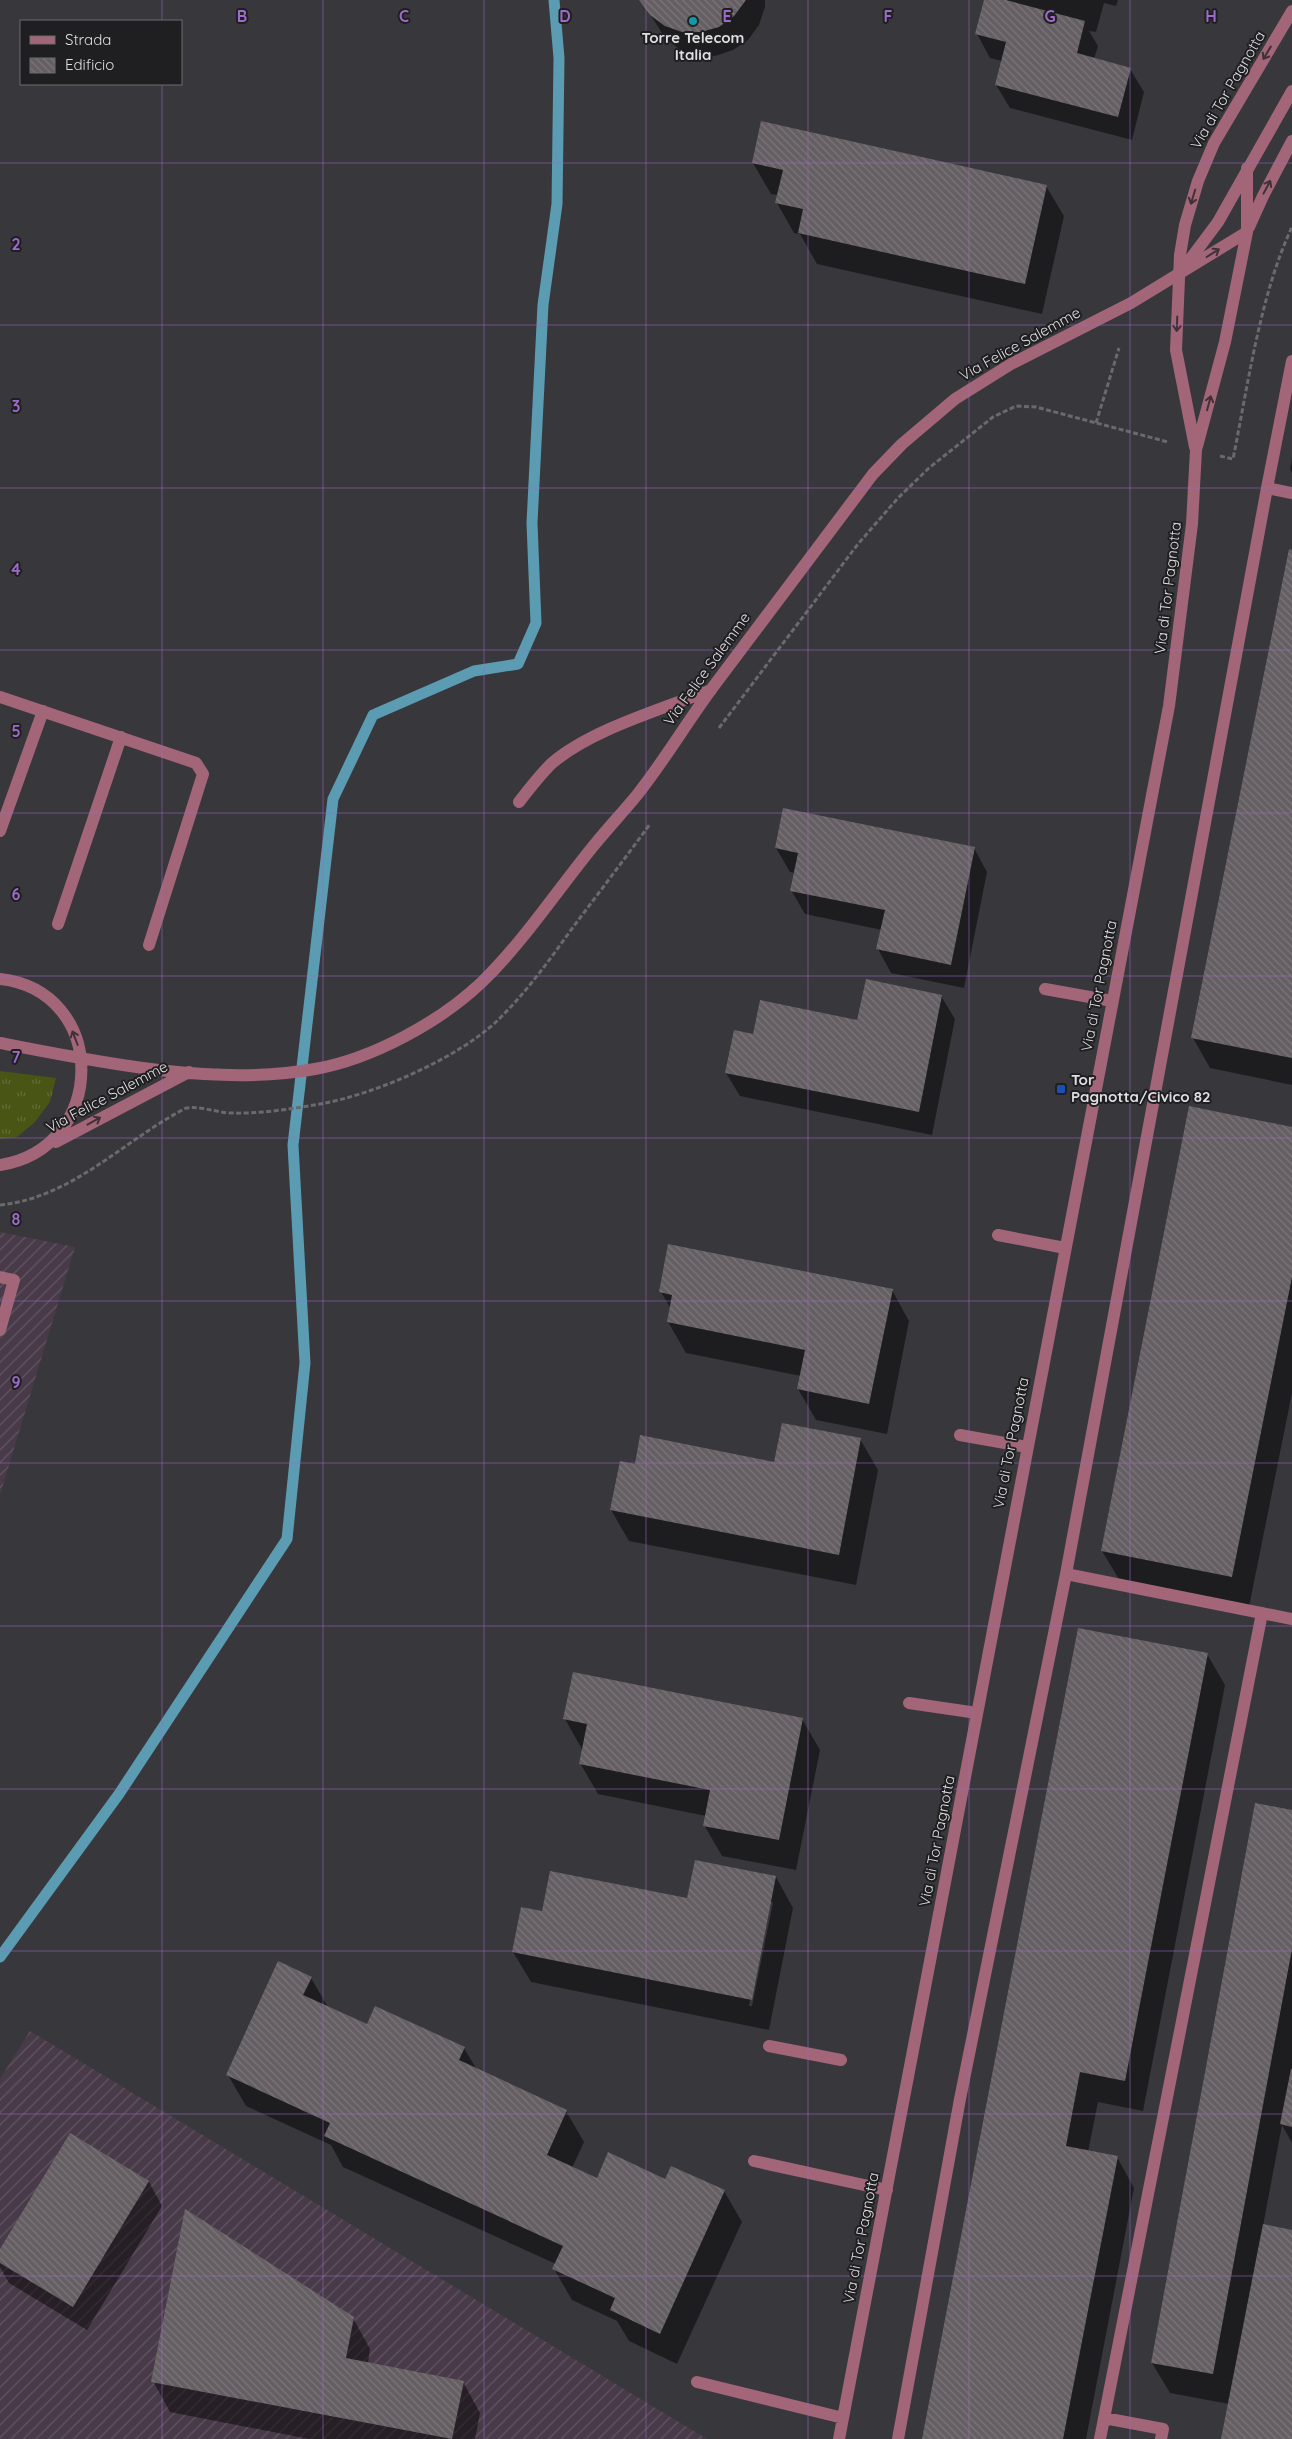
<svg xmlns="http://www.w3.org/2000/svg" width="1292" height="2439" font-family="Quicksand,sans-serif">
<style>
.industrial{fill:url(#industrial-furrows)}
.grass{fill:url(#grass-tufts)}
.shadow{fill:#0007;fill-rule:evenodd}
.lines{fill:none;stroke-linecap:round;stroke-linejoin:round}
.stream{stroke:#5b9cb2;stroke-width:11}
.building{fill:url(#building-back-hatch)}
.path{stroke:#6a696e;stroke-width:3;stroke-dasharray:5 2.5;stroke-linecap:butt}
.minor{stroke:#a26678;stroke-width:12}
.oneway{stroke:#403137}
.grid{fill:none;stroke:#9e6bcb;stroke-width:1;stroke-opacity:0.55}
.culture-dot{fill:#0f9aa8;stroke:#1f1f21;stroke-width:2}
.transit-dot{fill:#1a4fb4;stroke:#1f1f21;stroke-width:2}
.labels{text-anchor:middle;stroke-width:4;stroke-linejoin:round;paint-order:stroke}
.poi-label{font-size:15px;font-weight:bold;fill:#dfdfe2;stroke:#1f1f21}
.street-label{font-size:15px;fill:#dfdfe2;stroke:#1f1f21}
.grid-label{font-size:16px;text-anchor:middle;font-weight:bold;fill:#9e6bcb;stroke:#1f1f21;stroke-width:4;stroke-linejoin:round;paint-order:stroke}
</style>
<defs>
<pattern id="industrial-furrows" width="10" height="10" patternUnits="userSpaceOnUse" patternTransform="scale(1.25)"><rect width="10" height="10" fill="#483a48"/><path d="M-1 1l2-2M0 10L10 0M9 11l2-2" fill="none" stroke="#625662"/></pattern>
<pattern id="grass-tufts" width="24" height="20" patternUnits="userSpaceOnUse" patternTransform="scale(1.25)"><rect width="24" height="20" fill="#485515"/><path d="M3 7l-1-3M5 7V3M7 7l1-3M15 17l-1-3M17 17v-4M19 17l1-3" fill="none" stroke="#626d37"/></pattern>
<pattern id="building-back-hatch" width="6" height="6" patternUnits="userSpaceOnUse" patternTransform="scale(1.25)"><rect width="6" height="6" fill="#655f63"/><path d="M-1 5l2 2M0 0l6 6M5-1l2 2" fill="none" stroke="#7b7679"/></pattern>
</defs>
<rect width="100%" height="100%" fill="#38373c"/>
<path class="industrial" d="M0,1232L75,1247L0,1495Z
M30,2031L707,2439H0V2079Z"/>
<path class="grass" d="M0,1071L56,1078L50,1102L34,1123L17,1137L0,1139Z"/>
<path class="shadow" d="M641,0H765V7L759,25L748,40L733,50L715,56L697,55L679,49L665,38Z
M986,0H1118L1116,6L1104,3L1096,32L1089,31L1098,46L1094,59L1130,69L1144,92L1132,140L1010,108L996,85L1002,61L990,58L977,34Z
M753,163L1046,186L1064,216L1042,314L817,264L800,234L794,233L777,203L778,195L771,194Z
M1292,457V473L1290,469Z
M1292,551V1085L1210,1068L1193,1038Z
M776,848H974L987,872L964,988L891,973L878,949L882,930L805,914L791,890L795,873L790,872Z
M941,996L955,1019L932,1135L740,1096L726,1073L754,1036L858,1021Z
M1292,1128V1393L1249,1607L1120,1581L1102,1551Z
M892,1290L909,1321L887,1434L816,1420L798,1389L801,1376L686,1353L668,1322L671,1309L661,1292Z
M860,1439L878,1470L856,1585L629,1541L611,1510L636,1465L775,1463Z
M1207,1654L1225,1685L1143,2111L1098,2102L1088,2152L1117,2157L1134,2188L1086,2439H923Z
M565,1719H802L820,1750L796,1870L722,1856L704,1825L706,1816L598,1794L580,1763L583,1751Z
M1292,1812V2143L1282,2125L1263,2226L1292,2231V2439H1223L1229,2404L1170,2393L1152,2363Z
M776,1877L793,1908L769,2030L531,1982L513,1952L543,1912L688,1900ZM770,1902H773L752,2006H749Z
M311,1978L328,2007L367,2025L464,2048L477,2070L566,2111L584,2142L572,2168L597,2179L666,2180L724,2191L742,2222L677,2364L629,2341L617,2321L572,2300L554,2269L556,2264L343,2167L331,2145L246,2106L228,2075Z
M149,2182L162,2206L87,2330L9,2283L0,2267V2251Z
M353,2318L370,2349L368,2363L463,2382L480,2413L475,2439H309L170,2412L153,2381Z"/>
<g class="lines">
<path class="stream" d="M0,1957L119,1794L287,1539L305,1363L293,1145L333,799L373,715L474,671L518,664L536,623L532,523L543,305L557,204L559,58L554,0"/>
</g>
<path class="building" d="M639,0H746L734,16L719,27L701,32H682L665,26L650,15Z
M984,0H1006L1085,21L1077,53L1131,68L1118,117L995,85L1006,42L975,34Z
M761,121L1047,185L1025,284L798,233L803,209L775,203L783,170L752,163Z
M1289,549L1292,550V1058L1191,1038Z
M783,808L975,847L951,965L876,949L885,910L790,891L798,853L775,848Z
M866,979L942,995L919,1112L725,1073L734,1030L753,1034L760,1000L857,1020Z
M1189,1106L1292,1127V1277L1232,1577L1101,1551Z
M668,1244L893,1289L869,1404L797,1389L805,1350L667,1322L672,1295L659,1292Z
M782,1423L861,1438L839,1555L610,1510L620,1461L635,1464L640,1435L774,1462Z
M1078,1628L1208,1653L1125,2081L1080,2072L1066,2146L1118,2156L1063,2439H922Z
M573,1672L803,1718L779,1840L703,1826L710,1790L579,1764L587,1724L563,1719Z
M1255,1803L1292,1810V1949L1213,2374L1151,2363Z
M695,1860L776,1876L752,2000L512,1952L521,1907L542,1911L550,1871L687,1898Z
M278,1961L312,1977L303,1995L367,2024L375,2006L465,2047L459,2060L567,2110L547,2155L597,2178L608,2152L665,2179L671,2166L725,2190L660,2334L610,2310L615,2298L552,2269L563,2246L324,2136L330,2123L226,2075Z
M1291,2069H1292V2127L1280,2124Z
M70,2133L149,2181L73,2307L0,2263V2249Z
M185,2209L354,2317L346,2358L464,2381L452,2439L151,2382Z
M1263,2224L1292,2230V2439H1221Z"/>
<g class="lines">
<path class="path" d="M1096,423L1119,348
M1220,456L1233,459C1248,385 1260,295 1292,227
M719,728L858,544L898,498L929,468L993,417L1016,406L1036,407L1168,442
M0,1205C72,1198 124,1140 186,1108C202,1106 214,1112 230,1113C259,1114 292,1109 320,1104C376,1094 456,1059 497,1021C525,994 548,962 571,930C597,895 624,860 650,824"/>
<path class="minor" d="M1249,227L1263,196L1292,141
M1183,269L1218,222L1292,91
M1292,361L1267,488L1292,493
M1195,447L1176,350L1180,255L1185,225L1198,181L1214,143L1292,11
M1267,488L1066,1574L1292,1619
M0,697L196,763L203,774L149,945
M519,802C529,789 539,776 551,764C590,730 662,709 711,690
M0,831L43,711
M58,924L121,737
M0,979C109,991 108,1148 0,1165
M1045,989L1112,1001
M0,1043C98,1062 216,1087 315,1069C372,1059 440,1022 482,982C525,940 558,889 595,844C609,827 623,812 637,795C664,761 687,722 713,687C766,616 819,545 873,474L902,444L955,399L1011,364L1131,303L1247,232
M56,1142L189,1072
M998,1235L1065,1248
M0,1277L14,1280L0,1330
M960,1435L1027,1447
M909,1703L977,1713
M769,2046L841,2060
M754,2161L887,2190
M697,2382L843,2418
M1104,2418L1163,2429L1161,2439
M839,2439L1169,706L1192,524L1196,450L1225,342L1247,232V168
M898,2439L960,2099L1066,1574
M1100,2439L1262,1613"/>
</g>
<defs><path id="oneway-shaft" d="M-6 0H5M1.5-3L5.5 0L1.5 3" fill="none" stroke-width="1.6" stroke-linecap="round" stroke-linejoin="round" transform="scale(1.25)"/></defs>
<g class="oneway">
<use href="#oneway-shaft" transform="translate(1267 53) rotate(121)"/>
<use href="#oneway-shaft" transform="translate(1267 187) rotate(-62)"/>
<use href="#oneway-shaft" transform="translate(1193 197) rotate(107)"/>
<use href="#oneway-shaft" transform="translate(1213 253) rotate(-32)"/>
<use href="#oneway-shaft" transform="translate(1177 324) rotate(92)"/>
<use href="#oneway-shaft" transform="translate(1209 403) rotate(-75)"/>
<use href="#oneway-shaft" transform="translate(75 1038) rotate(-111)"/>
<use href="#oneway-shaft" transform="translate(94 1121) rotate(-29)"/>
</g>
<path class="grid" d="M162,0V21M323,0V2439M484,0V2439M646,0V2439M808,0V2439M969,0V2439M1130,0V2439M162,84V2439M0,163H1292M0,325H1292M0,488H1292M0,650H1292M0,813H1292M0,976H1292M0,1138H1292M0,1301H1292M0,1463H1292M0,1626H1292M0,1789H1292M0,1951H1292M0,2114H1292M0,2276H1292"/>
<circle class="culture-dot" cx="693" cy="21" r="5"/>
<rect class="transit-dot" x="1056" y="1084" width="10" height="10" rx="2.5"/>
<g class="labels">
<g class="poi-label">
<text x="693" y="43">Torre Telecom<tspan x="693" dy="17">Italia</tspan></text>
<text x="1071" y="1085" text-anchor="start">Tor<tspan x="1071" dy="17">Pagnotta/Civico 82</tspan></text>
</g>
<g class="street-label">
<text transform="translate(1228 90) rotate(-60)" y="5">Via di Tor Pagnotta</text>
<text transform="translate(1020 344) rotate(-29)" y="5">Via Felice Salemme</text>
<text transform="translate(1168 588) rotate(-83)" y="5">Via di Tor Pagnotta</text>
<text transform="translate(707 669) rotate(-54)" y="5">Via Felice Salemme</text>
<text transform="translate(1099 986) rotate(-79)" y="5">Via di Tor Pagnotta</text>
<text transform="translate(107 1097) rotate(-28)" y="5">Via Felice Salemme</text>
<text transform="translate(1011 1443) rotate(-79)" y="5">Via di Tor Pagnotta</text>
<text transform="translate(937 1841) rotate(-79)" y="5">Via di Tor Pagnotta</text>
<text transform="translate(861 2238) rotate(-79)" y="5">Via di Tor Pagnotta</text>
</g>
</g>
<g class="grid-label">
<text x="242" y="22">B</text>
<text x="404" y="22">C</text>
<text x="565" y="22">D</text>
<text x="727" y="22">E</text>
<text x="888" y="22">F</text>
<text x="1050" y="22">G</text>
<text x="1211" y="22">H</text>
<text x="16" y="250">2</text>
<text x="16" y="412">3</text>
<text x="16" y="575">4</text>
<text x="16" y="737">5</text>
<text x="16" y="900">6</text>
<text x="16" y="1063">7</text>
<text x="16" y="1225">8</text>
<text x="16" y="1388">9</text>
</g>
<rect x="20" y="20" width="162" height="65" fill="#1f1f21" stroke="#6c6c6e"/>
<rect x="30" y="36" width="25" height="8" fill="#a26678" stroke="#6c6c6e"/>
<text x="65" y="45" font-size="15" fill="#dfdfe2">Strada</text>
<rect x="30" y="58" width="25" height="15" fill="url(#building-back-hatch)" stroke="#6c6c6e"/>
<text x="65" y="70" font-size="15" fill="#dfdfe2">Edificio</text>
</svg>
